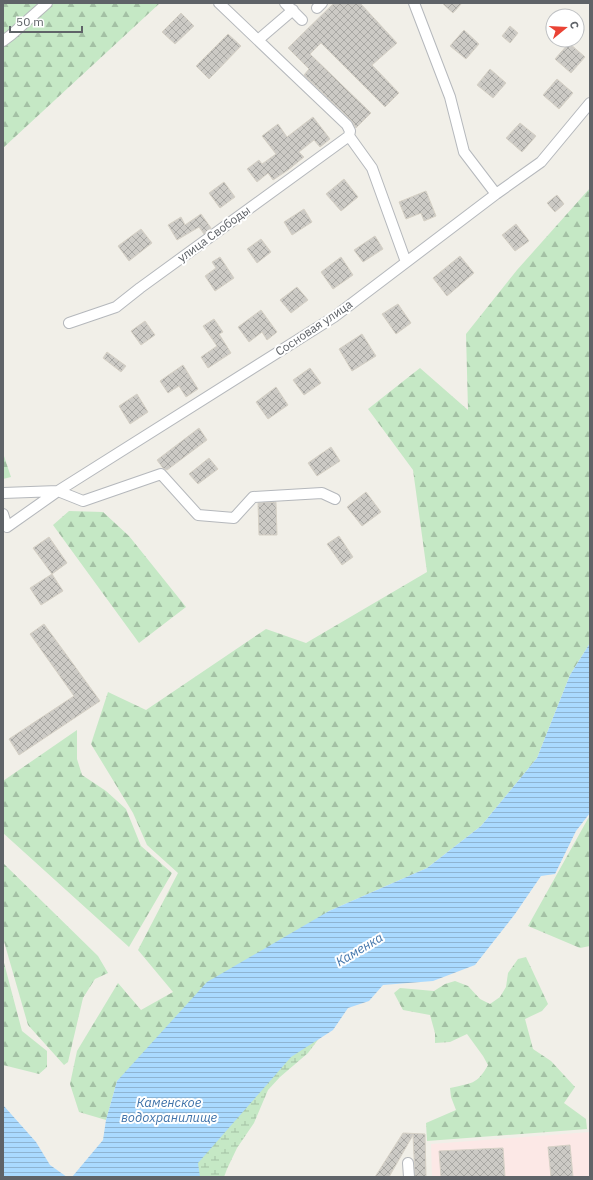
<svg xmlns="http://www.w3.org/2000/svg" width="593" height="1180" font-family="'IBM Plex Sans',sans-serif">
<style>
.medical{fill:#fce8e6}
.forest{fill:url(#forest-firs)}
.wetland{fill:url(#wetland-marsh)}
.water{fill:url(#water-rules)}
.building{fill:url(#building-cross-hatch);stroke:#d6d1c6}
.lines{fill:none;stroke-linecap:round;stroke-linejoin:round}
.minor-casing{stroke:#b5b8bc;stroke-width:12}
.minor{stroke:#fff;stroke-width:10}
.labels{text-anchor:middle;stroke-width:4;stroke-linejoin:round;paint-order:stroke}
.street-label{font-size:12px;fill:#5f6368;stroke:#fff}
.water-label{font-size:13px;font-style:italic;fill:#4174aa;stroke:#fff}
</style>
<defs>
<pattern id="forest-firs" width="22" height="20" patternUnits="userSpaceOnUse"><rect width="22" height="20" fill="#c5e8c5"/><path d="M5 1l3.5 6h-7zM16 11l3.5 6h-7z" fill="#a3c0a4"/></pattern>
<pattern id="wetland-marsh" width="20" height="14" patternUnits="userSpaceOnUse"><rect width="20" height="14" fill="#c5e8c5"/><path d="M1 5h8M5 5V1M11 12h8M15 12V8" fill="none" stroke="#a3c0a4"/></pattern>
<pattern id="water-rules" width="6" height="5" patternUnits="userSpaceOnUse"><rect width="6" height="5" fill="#aadaff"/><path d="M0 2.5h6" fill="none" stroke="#8eb4d2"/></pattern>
<pattern id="building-cross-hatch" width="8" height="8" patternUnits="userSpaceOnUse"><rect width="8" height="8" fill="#cccac5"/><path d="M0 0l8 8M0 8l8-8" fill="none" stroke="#a9a8a4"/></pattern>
</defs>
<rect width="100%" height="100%" fill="#f1efe8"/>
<path class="medical" d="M590,1132V1177H432L431,1144Z"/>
<path class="forest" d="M3,3H160L3,148Z
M590,188V643L570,675L537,758L481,826L427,868L329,911L117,1081L106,1120L79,1112L70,1084L77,1051L118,983L141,1010L173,992L138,950L178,873L147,845L133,813L91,744L108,692L146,710L266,629L306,643L427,572L413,470L368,409L420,368L468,410L466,334L517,270Z
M3,453L11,477L3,479Z
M69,511L103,512L129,536L186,607L139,643L53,525Z
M77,730V759L82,775L106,791L126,809L141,846L172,873L129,947L3,833V781Z
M590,815V946L580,948L528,926Z
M3,863L98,956L108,973L95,979L83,998L68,1062L64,1065L28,1025L3,938Z
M526,957L548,1004L542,1011L525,1019L533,1049L551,1061L575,1087L564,1103L586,1119L587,1129L427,1141L426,1123L456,1110L451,1097L450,1088C471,1083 477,1085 488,1065L483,1056L467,1034L450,1042L435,1043V1033L430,1015L403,1010L394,993L400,988L434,991L445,984L455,981L468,986L480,999L490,1004L500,997L506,987L508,973L518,959Z
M3,959L22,1031L47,1051V1067L39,1074L3,1065Z"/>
<path class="wetland" d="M326,1029L308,1053L280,1077L268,1090L254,1123L237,1148L227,1169L224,1177H188L196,1157L280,1061Z"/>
<path class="water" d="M590,643V813L576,831L555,874L541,876L515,914L475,965L433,981L383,985L369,1001L348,1008L333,1030L291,1057L198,1163L200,1177H72L103,1140L106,1120L117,1081L207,982L329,911L427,868L481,826L537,758L570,675Z
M3,1105L36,1142L50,1165L67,1177H3Z"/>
<path class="building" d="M334,3H360L397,43L372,65L399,93L385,107L321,43L310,54L371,113L356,128L351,120L304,75L309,69L288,48Z
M442,3H462L453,13Z
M181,13L194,26L175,44L162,32Z
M510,26L518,33L510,43L502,36Z
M464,30L479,44L466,59L450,46Z
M228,34L241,46L209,79L196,66Z
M569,43L585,57L571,73L555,59Z
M490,69L506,83L493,98L477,85Z
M557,79L573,93L559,109L543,95Z
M313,117L330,139L320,147L314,140L299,152L304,157L288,170L273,180L268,173L257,182L247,169L259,160L262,164L276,154L262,136L278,124L287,137Z
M520,123L536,136L522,152L506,138Z
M344,179L358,197L341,211L326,194Z
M224,182L235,197L220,208L209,193Z
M426,191L436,216L424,221L421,213L406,219L399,202Z
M557,195L564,204L555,212L547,203Z
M304,209L312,222L292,235L284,222Z
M201,214L211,228L204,234L199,227L177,240L168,225L181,217L185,225Z
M516,224L529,241L515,251L502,235Z
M141,229L152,243L129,261L118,246Z
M375,236L383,249L363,262L354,250Z
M261,239L271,252L257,263L247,249Z
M460,256L474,273L447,296L433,278Z
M220,257L234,278L215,291L205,276L216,268L212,262Z
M341,257L353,275L333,289L321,272Z
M297,287L308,300L291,313L280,300Z
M398,304L411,323L396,334L382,314Z
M261,310L277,332L267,340L262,332L249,342L238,327Z
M214,319L223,332L219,334L231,353L208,368L201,357L217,346L203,326Z
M145,321L155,335L141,345L131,331Z
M362,334L376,356L352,371L339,349Z
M107,352L126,366L121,372L103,358Z
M183,365L198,389L186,397L179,386L168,393L160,381Z
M310,368L321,383L304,395L293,380Z
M276,387L288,405L268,419L256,402Z
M137,394L148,412L130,424L119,406Z
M199,428L207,440L167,470L163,468L157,460Z
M331,447L340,461L317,476L308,463Z
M209,458L218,469L198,484L189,474Z
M366,492L381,512L362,526L347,507Z
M276,502L277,535H259L258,503Z
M339,536L353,557L342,565L327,544Z
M49,537L67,563L52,574L33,548Z
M52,574L63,591L41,605L30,588Z
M44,624L100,701L19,755L9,739L74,696L30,634Z
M403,1133L425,1134L426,1177H415L413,1135L389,1177H375Z
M570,1145L573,1177H551L548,1147Z
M503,1148L505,1177H441L439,1151Z"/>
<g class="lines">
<defs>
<path id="minor" d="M285,3L302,20
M414,3L450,97L464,152L496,194
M317,8L322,3
M258,40L293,10
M3,41L11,35L47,3
M349,136L372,168L406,262
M69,323L116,307L140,288L349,136L350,131L347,125L219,3
M3,493L58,491L334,317L496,194L541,162L590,103
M3,514L7,527L58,491L83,501L161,474L198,515L234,518L253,497L322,493L335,499
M408,1163L409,1177"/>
</defs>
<use href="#minor" class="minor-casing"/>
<use href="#minor" class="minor"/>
</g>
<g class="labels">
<g class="street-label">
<text transform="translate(214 234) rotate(-36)" y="4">улица Свободы</text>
<text transform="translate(314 328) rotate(-34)" y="4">Сосновая улица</text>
</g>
<g class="water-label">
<text transform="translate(359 949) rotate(-31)" y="5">Каменка</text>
<text x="169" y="1107">Каменское<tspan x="169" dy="15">водохранилище</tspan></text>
</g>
</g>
<rect width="593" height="1180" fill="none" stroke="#5f6368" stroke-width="8"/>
<g transform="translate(565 28) rotate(72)"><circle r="19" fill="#ffffff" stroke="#bfc1c3"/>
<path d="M0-3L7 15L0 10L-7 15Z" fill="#ea4335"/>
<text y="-6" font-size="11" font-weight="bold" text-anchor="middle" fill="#5f6368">С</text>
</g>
<path d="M10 26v6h72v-6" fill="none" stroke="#5f6368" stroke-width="2"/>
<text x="16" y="26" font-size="12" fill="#5f6368" stroke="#ffffff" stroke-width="3" paint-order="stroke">50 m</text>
</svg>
